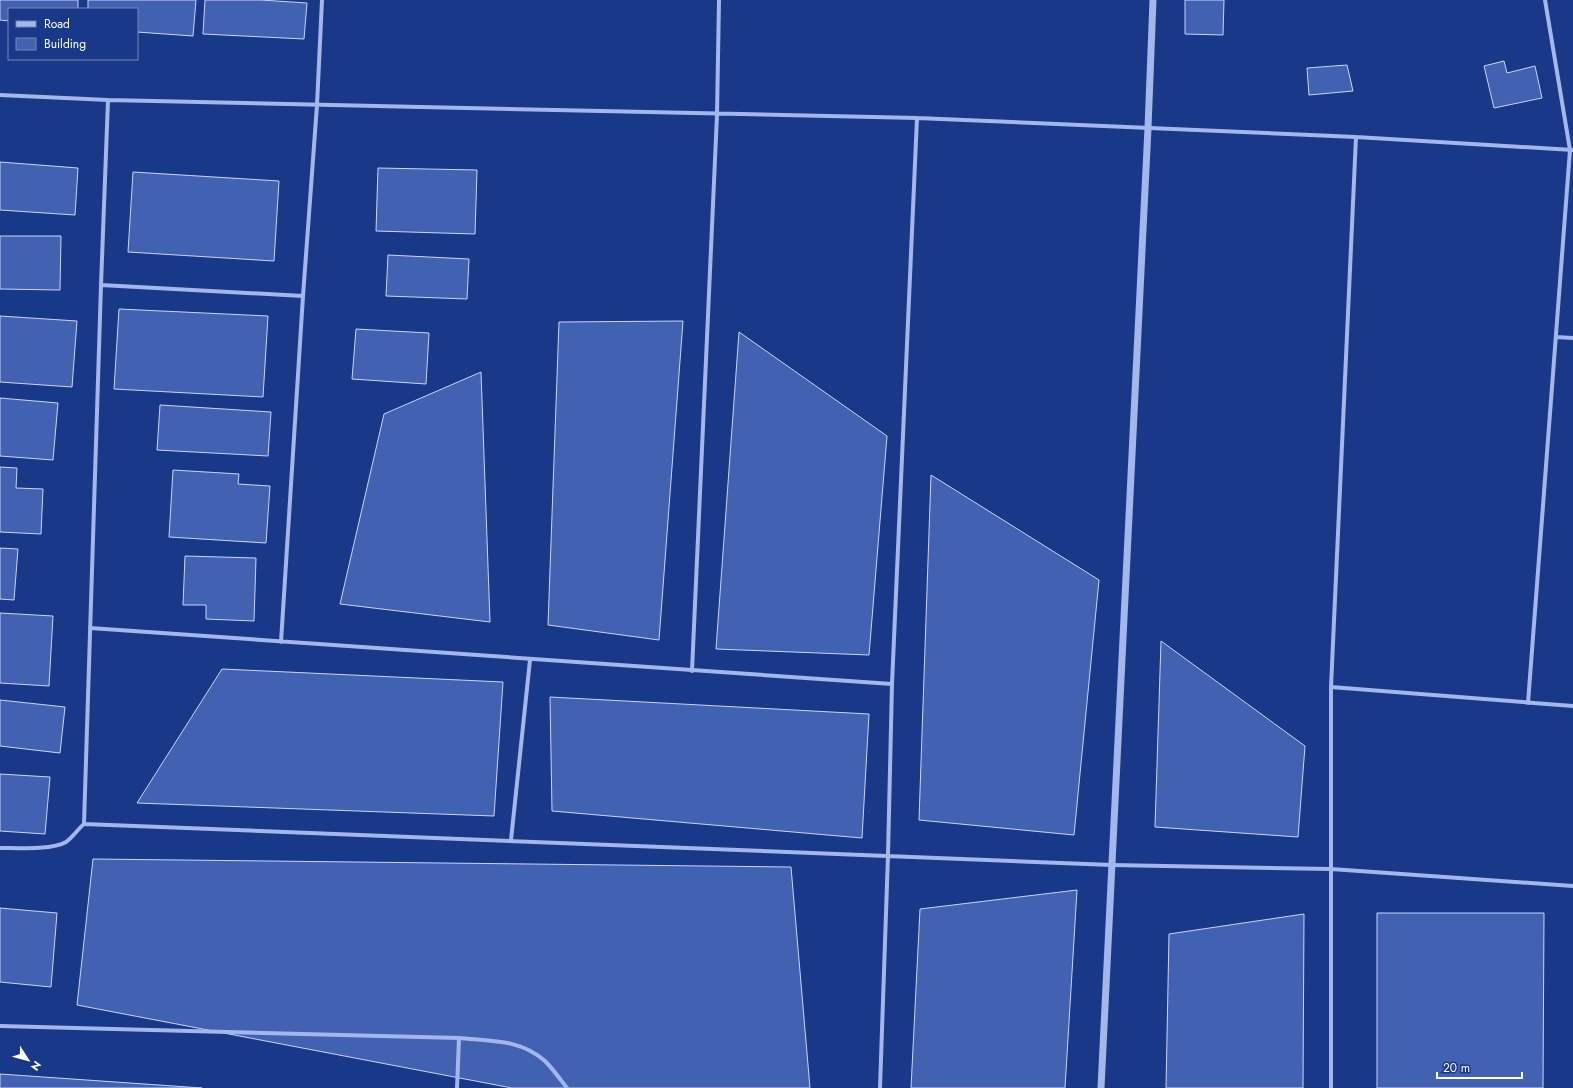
<svg xmlns="http://www.w3.org/2000/svg" width="1573" height="1088" font-family="Jost,sans-serif">
<style>
.building{fill:#4361b1;stroke:#c8d6f9}
.lines{fill:none;stroke-linecap:round;stroke-linejoin:round}
.minor{stroke:#a2b8ec;stroke-width:4}
.tertiary{stroke:#a2b8ec;stroke-width:7}
</style>
<rect width="100%" height="100%" fill="#1a3888"/>
<path class="building" d="M0,0H78V9H9V21L0,20Z
M88,0H196L193,36L137,32V9H88Z
M205,0H261L307,3L304,39L203,34Z
M1185,0H1224L1223,35L1185,34Z
M1504,61L1507,73L1535,66L1542,98L1494,108L1484,66Z
M1347,65L1353,91L1309,95L1307,68Z
M0,162L78,168L75,215L0,210Z
M378,168L477,170L475,234L376,231Z
M133,172L279,181L274,261L128,252Z
M0,236H61L60,290L0,289Z
M388,255L469,259L467,299L386,296Z
M119,309L268,316L263,397L114,389Z
M0,316L77,321L72,387L0,382Z
M683,321L659,640L548,625L559,322Z
M356,329L429,333L426,384L352,379Z
M739,332L887,436L869,655L716,649Z
M481,372L490,622L340,604L384,414Z
M0,398L58,403L53,460L0,456Z
M160,405L271,412L268,456L157,450Z
M0,467L17,468L16,488L43,489L41,534L0,532Z
M173,470L239,474L238,484L270,486L266,543L169,537Z
M931,475L1099,580L1074,835L919,820Z
M0,548L18,549L14,600L0,599Z
M185,556L256,558L254,621L206,619V605H183Z
M0,613L53,616L49,686L0,683Z
M1161,641L1305,746L1298,837L1155,827Z
M222,669L503,682L494,816L137,803Z
M550,697L869,714L862,838L552,811Z
M0,700L65,707L60,753L0,746Z
M0,774L50,777L45,834L0,831Z
M93,859L791,867L810,1088H512L77,1005Z
M1077,890L1065,1088H911L920,909Z
M0,908L57,913L51,987L0,982Z
M1377,913H1544L1543,1088H1377Z
M1304,914L1303,1088H1166L1169,934Z
M0,1074L202,1088H0Z"/>
<g class="lines">
<path class="minor" d="M0,95L108,100L917,118L1356,137L1573,150
M101,285L303,296
M1556,337L1573,338
M90,628L892,684
M281,642L303,296L317,105L322,0
M692,671L717,115L719,0
M1331,687L1573,706
M1528,703L1570,150L1545,0
M84,824L1112,865L1331,869L1573,886
M511,840L530,660
M0,848C16,848 53,850 66,842C72,838 78,829 84,824L101,285L108,100
M0,1026L459,1038C490,1041 520,1039 545,1061C553,1069 560,1079 567,1088
M457,1088L459,1038
M880,1088L888,855L892,684L917,118
M1331,1088V687L1356,137"/>
<path class="tertiary" d="M1101,1088L1148,128L1153,0"/>
</g>
<rect x="8" y="8" width="130" height="52" fill="#1a3888" stroke="#7688b8"/>
<rect x="16" y="21" width="20" height="6" fill="#a2b8ec" stroke="#7688b8"/>
<text x="44" y="28" font-size="12" fill="#ffffff">Road</text>
<rect x="16" y="38" width="20" height="12" fill="#4361b1" stroke="#7688b8"/>
<text x="44" y="48" font-size="12" fill="#ffffff">Building</text>
<g transform="translate(28 1060) rotate(126)" stroke="#1a3888" stroke-width="3" paint-order="stroke">
<path d="M0-3L7 15L0 10L-7 15Z" fill="#ffffff"/>
<text y="-6" font-size="11" font-weight="bold" text-anchor="middle" fill="#ffffff">N</text>
</g>
<path d="M1437 1072v6h85v-6" fill="none" stroke="#ffffff" stroke-width="2"/>
<text x="1443" y="1072" font-size="12" fill="#ffffff" stroke="#1a3888" stroke-width="3" paint-order="stroke">20 m</text>
</svg>
